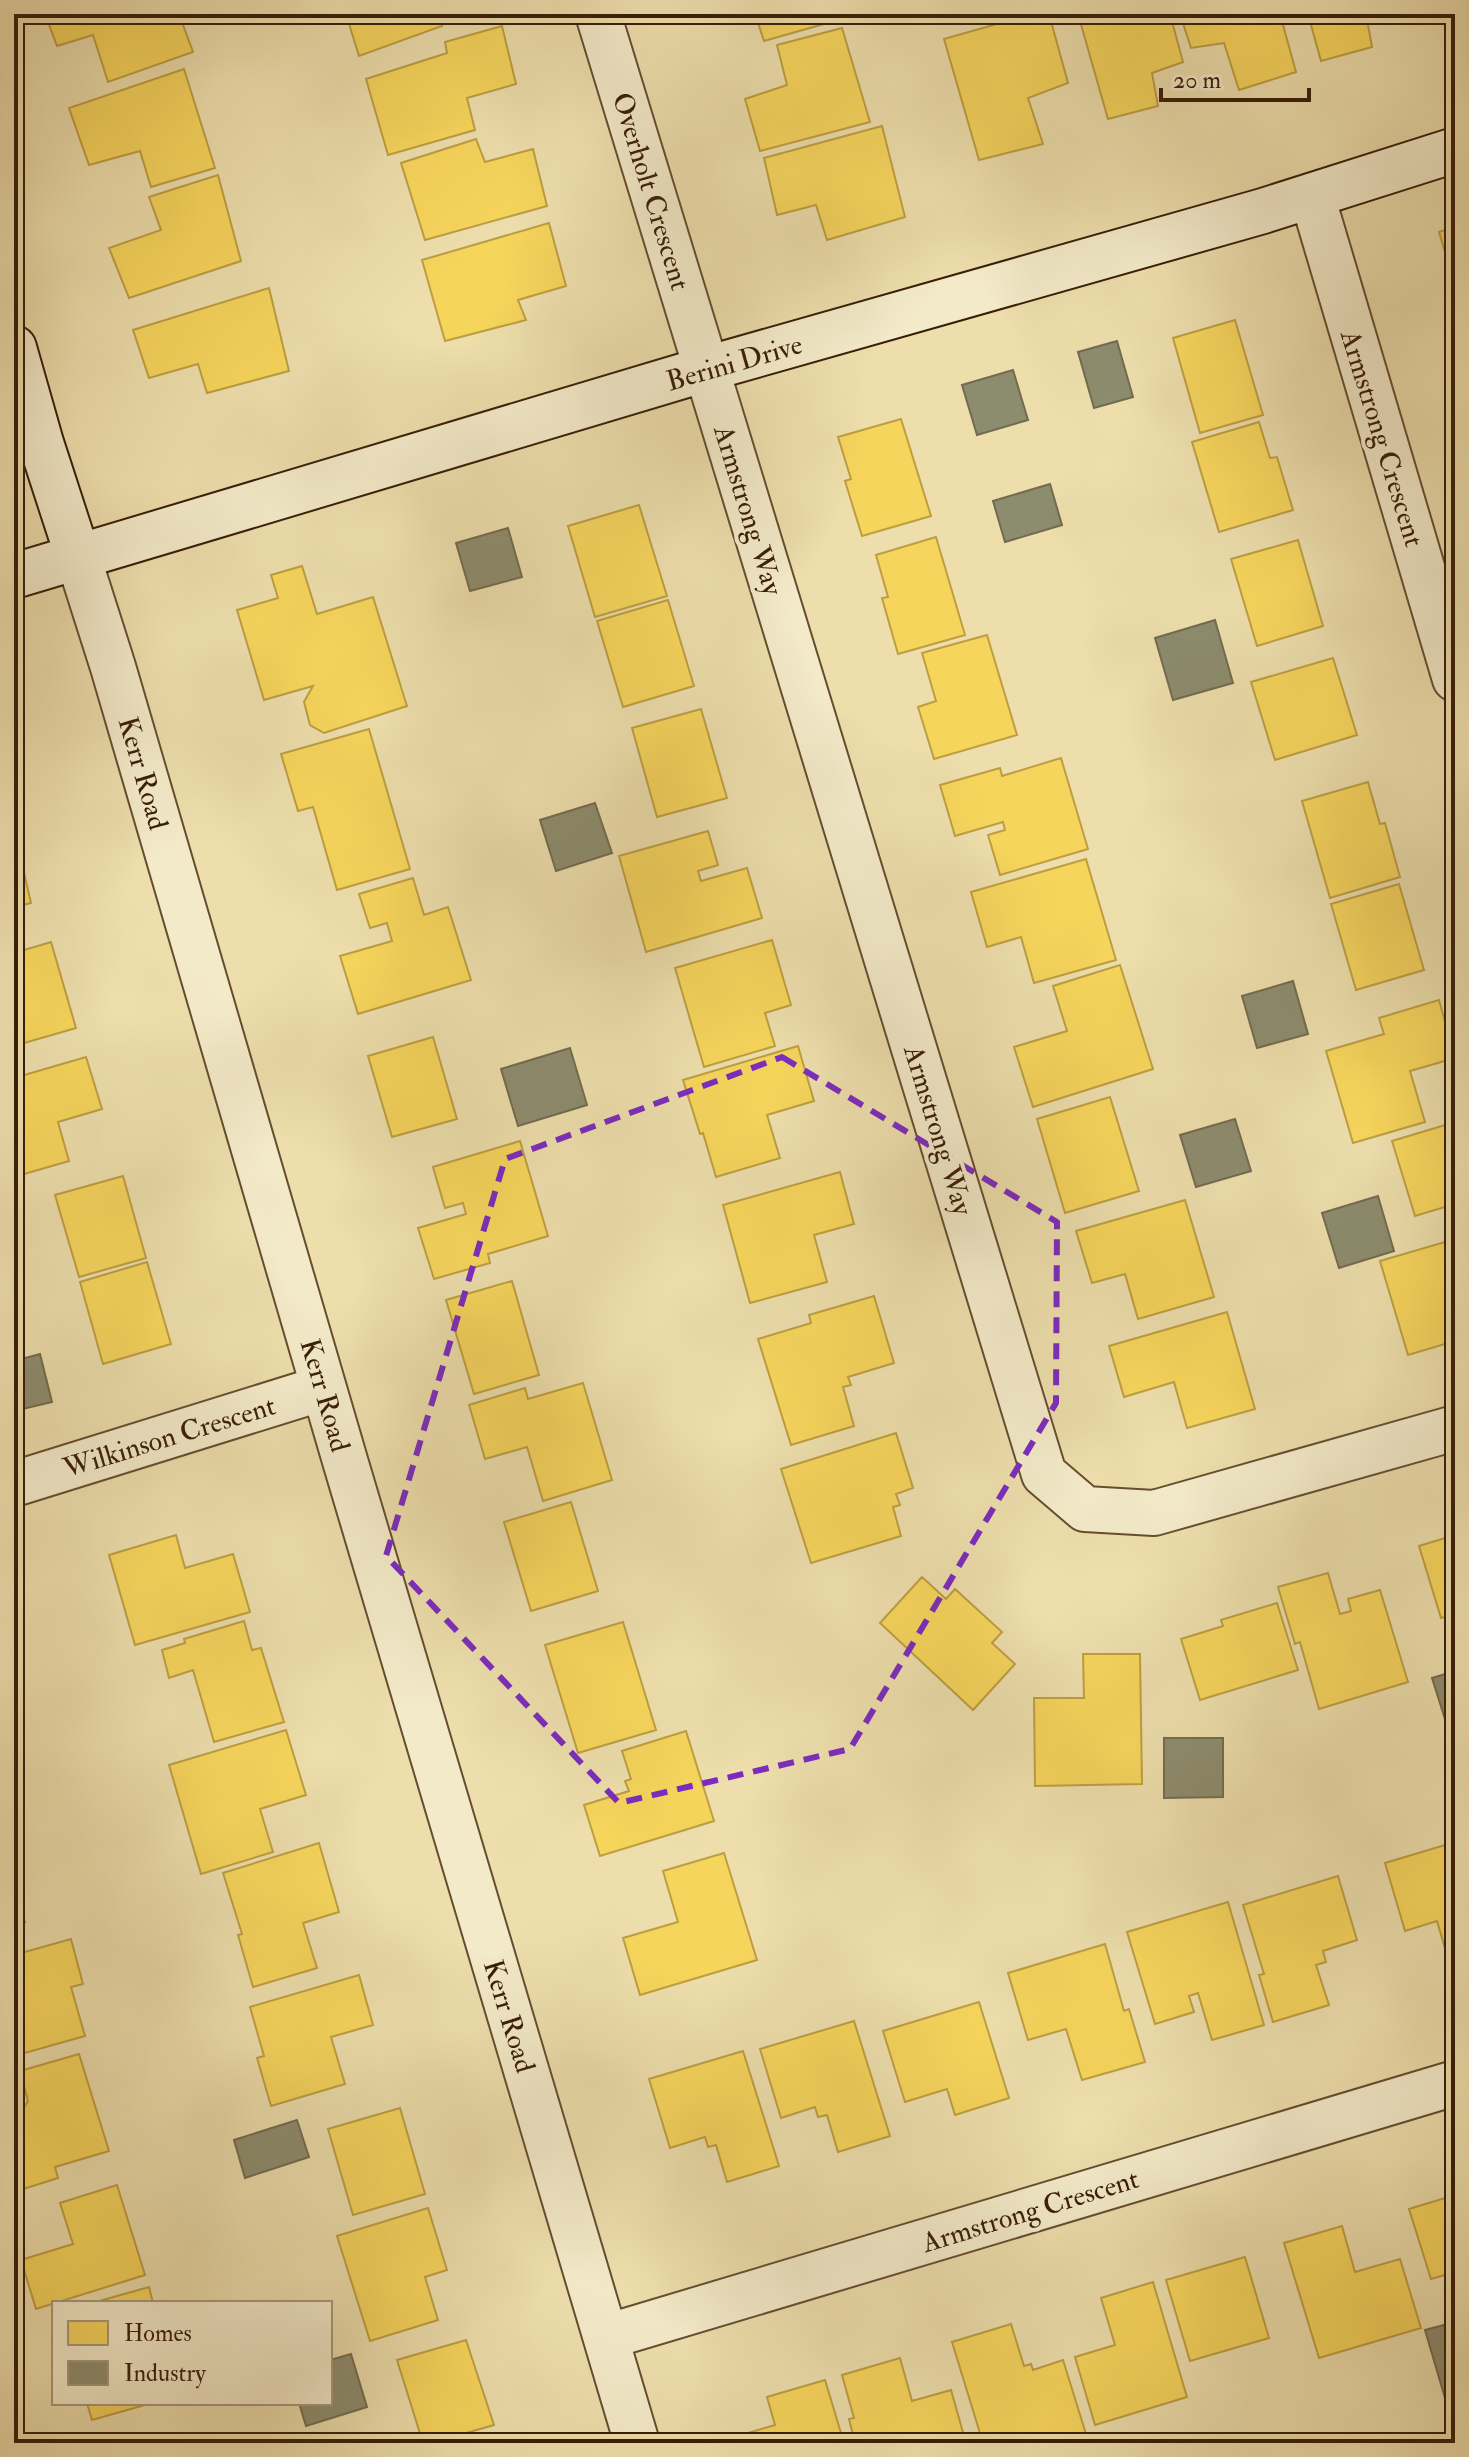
<svg xmlns="http://www.w3.org/2000/svg" width="1469" height="2457" font-family="'IM FELL Double Pica',serif">
<style>
.homes{fill:#f6d55c;stroke:#bd9e42;stroke-width:2}
.industry{fill:#8c8c6e;stroke:#736b4f;stroke-width:2}
.lines{fill:none;stroke-linecap:round;stroke-linejoin:round}
.street-casing{stroke:#664d30;stroke-width:48}
.secondary-casing{stroke:#391d07;stroke-width:48}
.street{stroke:#f3eac9;stroke-width:44}
.secondary{stroke:#f3eac9;stroke-width:44}
.marked{fill:none;stroke:#7b2cbf;stroke-width:6;stroke-dasharray:16 10;stroke-linejoin:round}
.labels{text-anchor:middle;stroke-width:8;stroke-linejoin:round;paint-order:stroke}
.street-label{font-size:28px;fill:#391d07;stroke:#f3eac9}
</style>
<rect width="100%" height="100%" fill="#eddeac"/>
<filter id="stains"><feTurbulence type="fractalNoise" baseFrequency=".0025" numOctaves="4"/><feColorMatrix values="0 0 0 0 .2 0 0 0 0 .09 0 0 0 0 .02 0 0 0 .5 -.17"/></filter>
<radialGradient id="worn" r=".72"><stop offset=".6" stop-color="#630" stop-opacity="0"/><stop offset="1" stop-color="#630" stop-opacity=".3"/></radialGradient>
<path class="homes" d="M45,14H179L193,52L108,82L93,35L57,46Z
M346,14H438L442,26L359,56Z
M720,14H851L852,16L764,41L756,17L722,23Z
M1032,14H1049L1068,83L1028,98L1043,144L979,160L944,39Z
M1078,14H1170L1183,62L1152,73L1158,106L1108,119Z
M1180,14H1280L1296,72L1239,90L1224,43L1191,48Z
M1308,14H1366L1372,47L1321,61Z
M502,26L516,84L467,98L475,130L388,155L366,79L447,53L445,42Z
M842,28L870,122L760,151L745,99L787,85L777,45Z
M184,69L215,168L151,187L140,151L89,165L69,108Z
M882,126L905,217L827,240L816,205L777,215L764,158Z
M476,139L485,162L533,149L547,206L425,240L401,163Z
M218,175L241,261L129,298L109,248L161,230L149,197Z
M549,223L566,286L518,300L526,320L445,341L422,260Z
M1455,227V285L1439,232Z
M269,288L289,371L207,393L198,364L149,378L133,330Z
M1235,320L1263,415L1200,433L1173,338Z
M901,419L931,516L862,536L845,481L851,479L838,437Z
M1259,422L1270,458L1277,457L1293,510L1219,532L1192,442Z
M639,505L667,596L595,617L568,526Z
M936,537L965,635L898,654L882,598L888,597L876,555Z
M1298,540L1323,626L1257,646L1231,559Z
M302,566L317,614L373,597L407,706L324,733L310,725L304,702L313,686L264,700L237,610L278,598L271,575Z
M668,600L694,686L623,707L597,621Z
M987,635L1017,735L934,759L918,707L936,701L922,653Z
M1333,658L1357,735L1275,760L1251,682Z
M701,709L727,798L657,817L632,728Z
M369,729L410,869L337,890L313,807L298,811L281,754Z
M1061,758L1088,849L1000,875L988,835L1005,830L1003,822L955,836L940,785L1000,768L1002,776Z
M1368,782L1380,824L1385,823L1400,877L1330,898L1302,801Z
M708,831L718,865L698,871L701,881L747,868L762,918L646,952L619,856Z
M14,838H16L31,903L14,907Z
M1086,859L1116,960L1034,983L1021,937L987,947L971,892Z
M413,878L424,915L448,907L471,980L358,1014L340,956L392,941L387,923L370,928L359,894Z
M1399,884L1424,970L1356,990L1331,904Z
M772,940L791,1005L765,1013L775,1046L704,1067L675,968Z
M51,942L76,1028L14,1046V953Z
M1120,965L1153,1069L1033,1107L1014,1047L1067,1031L1053,986Z
M1439,1000L1455,1058L1410,1071L1425,1122L1353,1143L1326,1051L1384,1034L1379,1018Z
M433,1037L457,1119L392,1137L368,1056Z
M798,1046L814,1101L767,1115L780,1158L716,1177L703,1133L700,1134L683,1080Z
M86,1057L102,1109L58,1122L69,1161L14,1177V1078Z
M1110,1097L1139,1191L1065,1213L1037,1119Z
M1455,1122V1204L1415,1216L1392,1141Z
M520,1141L548,1236L488,1254L490,1263L434,1279L418,1228L466,1214L463,1203L445,1208L433,1167Z
M840,1172L854,1224L814,1235L827,1282L750,1303L723,1205Z
M123,1176L146,1258L79,1277L55,1195Z
M1185,1200L1214,1297L1138,1319L1125,1274L1092,1283L1076,1231Z
M1455,1239V1341L1408,1355L1380,1261Z
M147,1262L171,1344L103,1364L80,1282Z
M512,1281L539,1375L474,1394L446,1300Z
M874,1296L894,1363L848,1377L851,1385L843,1387L854,1426L791,1445L758,1339L811,1323L809,1315Z
M1227,1312L1255,1409L1187,1428L1174,1382L1124,1397L1109,1346Z
M583,1383L612,1480L543,1501L527,1447L485,1459L469,1405L525,1388L528,1399Z
M896,1433L913,1488L896,1494L900,1505L893,1507L901,1536L811,1563L781,1469Z
M571,1502L598,1591L531,1611L504,1522Z
M176,1535L185,1568L233,1554L250,1612L135,1645L109,1555Z
M1455,1535V1614L1441,1618L1419,1546Z
M1328,1573L1340,1614L1351,1611L1348,1599L1380,1590L1408,1682L1319,1709L1300,1642L1295,1644L1278,1587Z
M922,1577L946,1599L955,1589L1002,1632L992,1643L1015,1664L973,1710L880,1623Z
M1277,1603L1298,1670L1200,1700L1181,1639L1223,1626L1221,1620Z
M244,1621L252,1650L261,1648L284,1722L214,1742L193,1670L169,1678L162,1650L185,1643L184,1639Z
M623,1622L656,1730L578,1753L545,1645Z
M1083,1654H1140L1142,1784L1035,1786L1034,1698H1084Z
M286,1730L306,1795L260,1809L273,1852L201,1874L169,1765Z
M686,1731L714,1821L600,1856L584,1805L629,1791L625,1781L631,1779L622,1751Z
M1455,1842V1968L1451,1969L1437,1921L1405,1931L1385,1863Z
M319,1843L339,1912L303,1923L317,1968L253,1987L238,1935L242,1934L223,1873Z
M724,1853L757,1960L640,1995L623,1938L678,1922L663,1871Z
M1338,1876L1357,1940L1323,1951L1326,1962L1316,1965L1329,2005L1273,2022L1259,1975L1264,1974L1243,1905Z
M14,1882L25,1922L14,1925Z
M1228,1902L1264,2025L1212,2040L1198,1993L1189,1996L1194,2012L1155,2024L1127,1932Z
M71,1939L83,1984L71,1987L85,2036L14,2056V1955Z
M1105,1944L1124,2011L1129,2009L1145,2062L1082,2080L1066,2029L1028,2040L1008,1973Z
M359,1975L373,2025L331,2037L345,2084L271,2106L257,2058L264,2056L250,2007Z
M979,2002L1009,2098L955,2115L947,2089L905,2102L883,2031Z
M854,2021L890,2136L838,2152L827,2115L818,2117L815,2107L781,2118L760,2049Z
M743,2051L779,2166L727,2182L716,2145L708,2147L705,2137L670,2148L649,2079Z
M79,2054L109,2151L55,2167L58,2178L14,2192V2119L17,2118L28,2101L20,2071Z
M400,2108L425,2194L353,2215L328,2129Z
M117,2185L145,2275L36,2309L21,2260L73,2244L60,2203Z
M1455,2195V2272L1431,2279L1409,2209Z
M428,2208L447,2270L425,2277L438,2320L370,2341L337,2236Z
M1342,2226L1355,2272L1400,2259L1421,2328L1319,2358L1284,2243Z
M1245,2257L1269,2338L1190,2361L1166,2280Z
M1153,2282L1187,2397L1095,2425L1075,2357L1115,2345L1101,2298Z
M149,2287L153,2303H92Z
M1011,2324L1024,2366L1031,2364L1033,2370L1063,2360L1086,2434L1057,2443H983L952,2342Z
M466,2340L494,2425L431,2443H423L397,2360Z
M900,2358L912,2401L951,2390L966,2443H855L849,2419L854,2418L842,2375Z
M825,2380L844,2443H743L741,2435L775,2425L767,2397Z
M87,2403H152L92,2420Z"/>
<path class="industry" d="M1117,341L1133,397L1094,408L1078,352Z
M1013,370L1028,420L977,435L962,385Z
M1050,484L1062,525L1005,542L993,501Z
M508,528L522,577L470,591L456,543Z
M1215,620L1233,683L1173,700L1155,638Z
M595,803L612,853L556,871L540,820Z
M1293,981L1308,1034L1257,1048L1242,996Z
M570,1048L587,1105L518,1126L501,1069Z
M1235,1119L1251,1171L1196,1187L1180,1135Z
M1378,1196L1394,1251L1339,1268L1322,1213Z
M40,1354L52,1402L14,1411V1361Z
M1455,1671V1737L1451,1738L1432,1678Z
M1164,1738H1223V1797L1164,1798Z
M297,2120L309,2157L245,2178L234,2140Z
M1455,2322V2395L1445,2398L1425,2330Z
M351,2354L367,2407L306,2426L299,2403H330V2360Z"/>
<g class="lines">
<defs>
<path id="street" d="M598,14L1044,1474L1085,1509L1154,1513L1455,1428
M1312,196L1455,679
M78,557L113,667L346,1464L637,2443
M14,1484L323,1388
M606,2337L1455,2083"/>
<path id="secondary" d="M14,348L41,443L78,557
M14,576L706,369L1263,211L1455,150"/>
</defs>
<use href="#street" class="street-casing"/>
<use href="#secondary" class="secondary-casing"/>
<use href="#street" class="street"/>
<use href="#secondary" class="secondary"/>
</g>
<path class="marked" d="M782,1057L1057,1222L1056,1403L850,1749L619,1803L386,1556L505,1159Z"/>
<g class="labels">
<g class="street-label">
<text transform="translate(652 191) rotate(73)" y="10">Overholt Crescent</text>
<text transform="translate(734 362) rotate(-16)" y="10">Berini Drive</text>
<text transform="translate(1383 438) rotate(73)" y="10">Armstrong Crescent</text>
<text transform="translate(749 510) rotate(73)" y="10">Armstrong Way</text>
<text transform="translate(144 773) rotate(74)" y="10">Kerr Road</text>
<text transform="translate(939 1130) rotate(73)" y="10">Armstrong Way</text>
<text transform="translate(326 1395) rotate(74)" y="10">Kerr Road</text>
<text transform="translate(169 1436) rotate(-17)" y="10">Wilkinson Crescent</text>
<text transform="translate(510 2016) rotate(73)" y="10">Kerr Road</text>
<text transform="translate(1030 2210) rotate(-17)" y="10">Armstrong Crescent</text>
</g>
</g>
<rect width="1469" height="2457" fill="none" stroke="#eddeac" stroke-width="48"/>
<rect x="16" y="16" width="1437" height="2425" fill="none" stroke="#391d07" stroke-width="4"/>
<rect x="24" y="24" width="1421" height="2409" fill="none" stroke="#391d07" stroke-width="2"/>
<rect x="52" y="2301" width="280" height="104" fill="#f3eac9" stroke="#a9987b" stroke-width="2"/>
<rect x="68" y="2321" width="40" height="24" fill="#f6d55c" stroke="#a9987b" stroke-width="2"/>
<text x="124" y="2341" font-size="24" fill="#391d07">Homes</text>
<rect x="68" y="2361" width="40" height="24" fill="#8c8c6e" stroke="#a9987b" stroke-width="2"/>
<text x="124" y="2381" font-size="24" fill="#391d07">Industry</text>
<path d="M1161 88v12h148v-12" fill="none" stroke="#391d07" stroke-width="4"/>
<text x="1173" y="88" font-size="24" fill="#391d07" stroke="#f3eac9" stroke-width="6" paint-order="stroke">20 m</text>
<rect width="100%" height="100%" filter="url(#stains)"/>
<rect width="100%" height="100%" fill="url(#worn)"/>
</svg>
